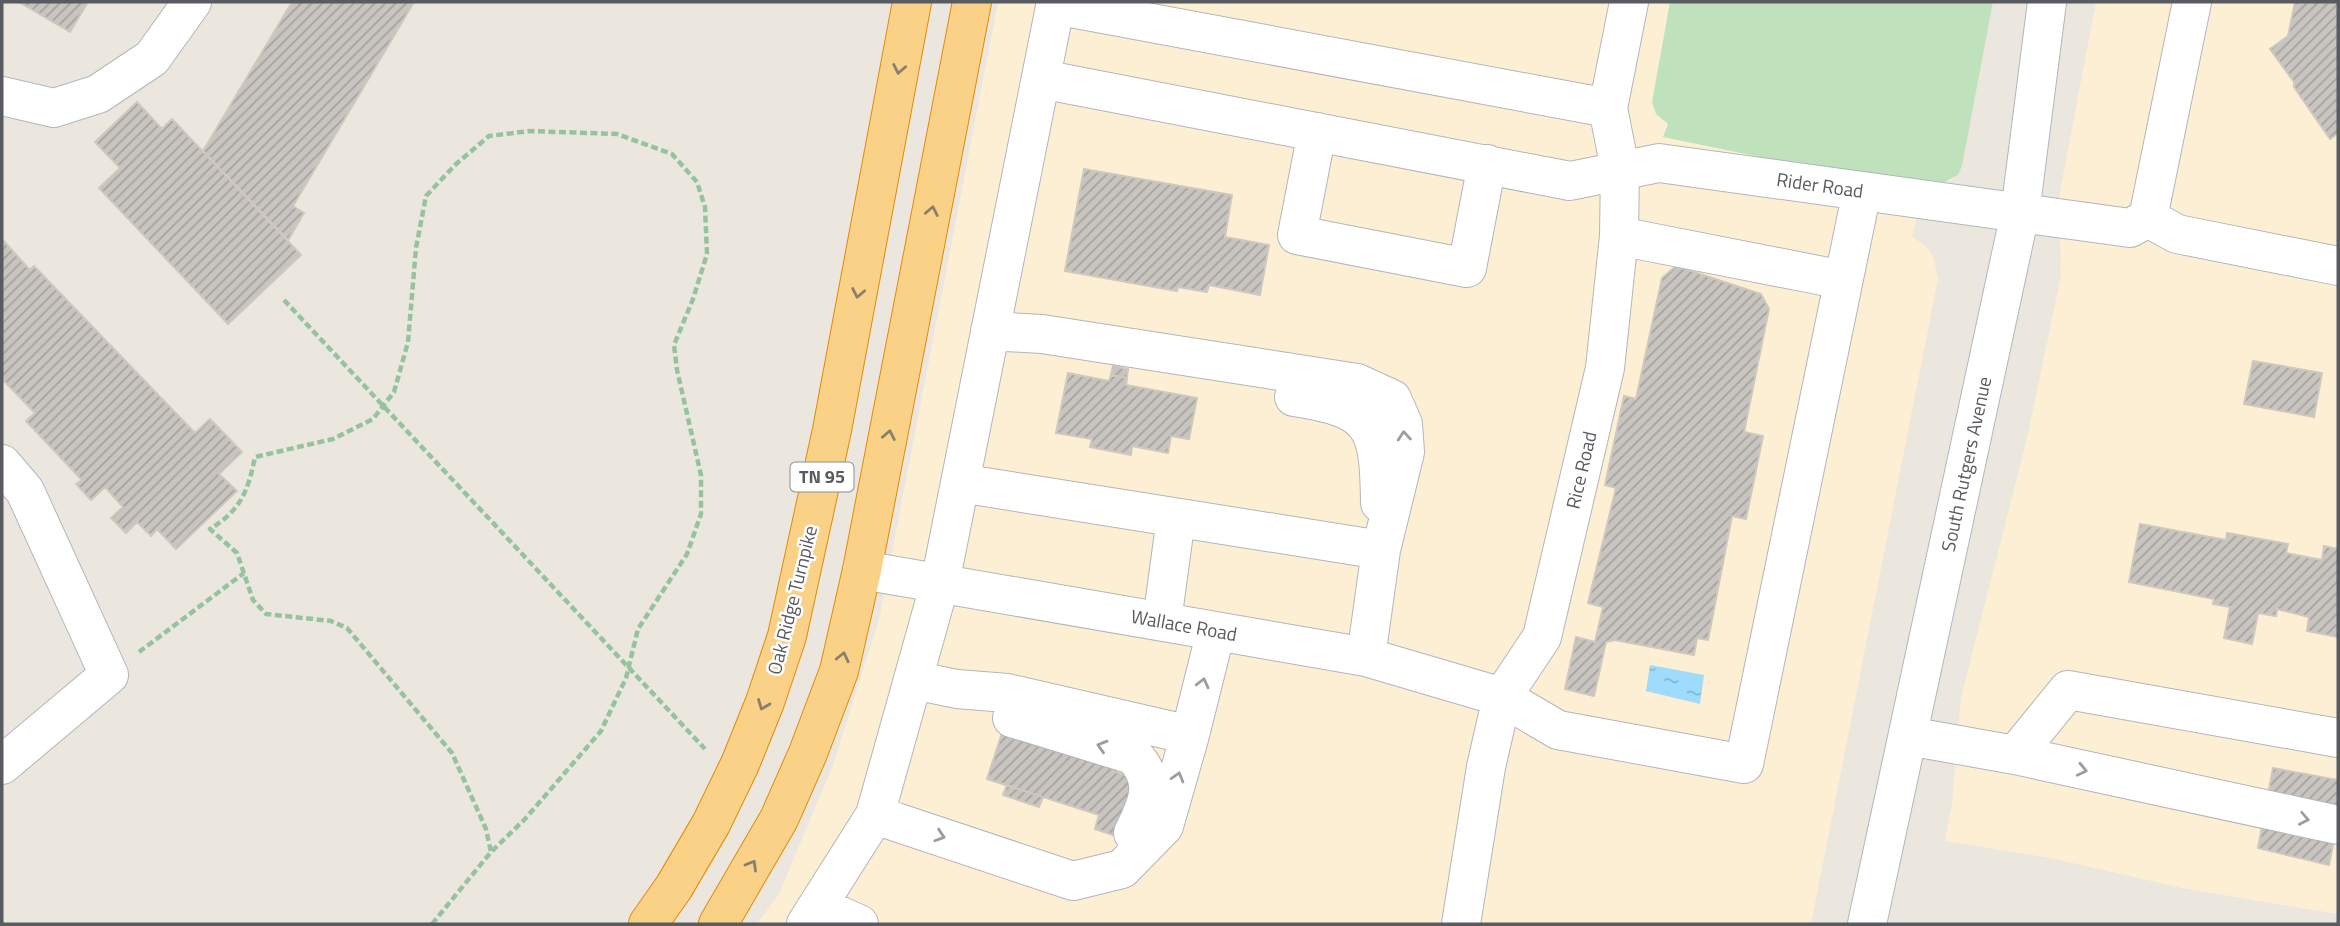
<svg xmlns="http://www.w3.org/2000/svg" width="2340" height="926" font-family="'Titillium Web',sans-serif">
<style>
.commercial{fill:#fcefd3}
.grass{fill:#bfe2bc}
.water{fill:url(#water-ripples)}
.building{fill:url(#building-hatch);stroke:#cfc8be;stroke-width:2}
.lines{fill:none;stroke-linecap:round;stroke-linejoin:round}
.minor-casing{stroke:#b2b6ba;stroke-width:40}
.highway-casing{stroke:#e28a08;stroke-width:40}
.path{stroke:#95c39e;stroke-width:4.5;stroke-dasharray:7 3.5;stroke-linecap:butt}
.minor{stroke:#fff;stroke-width:38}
.highway{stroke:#f9d288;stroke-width:38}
.oneway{stroke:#887f6c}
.oneway2{stroke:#9b9da0}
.labels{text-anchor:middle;stroke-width:5;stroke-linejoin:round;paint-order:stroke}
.shield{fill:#fff;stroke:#8a8d90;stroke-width:2}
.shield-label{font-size:18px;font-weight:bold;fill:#585c60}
.street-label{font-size:19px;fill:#585c60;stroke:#fff}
</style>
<defs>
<pattern id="water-ripples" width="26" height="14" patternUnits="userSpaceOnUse" patternTransform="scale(1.75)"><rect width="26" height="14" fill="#9edbfc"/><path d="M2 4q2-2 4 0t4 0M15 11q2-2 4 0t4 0" fill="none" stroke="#84b5cf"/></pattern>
<pattern id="building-hatch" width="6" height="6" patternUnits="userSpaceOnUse" patternTransform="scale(1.75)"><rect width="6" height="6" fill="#c8c4bf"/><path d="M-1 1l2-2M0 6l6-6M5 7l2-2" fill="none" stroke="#a5a29f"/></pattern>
</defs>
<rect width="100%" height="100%" fill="#ebe7df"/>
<path class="commercial" d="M998,2H1993L1962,166L1958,175L1952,180L1924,187L1912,237L1926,246L1933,256L1938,279L1811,924H757L779,894L833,765L879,620Z
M2096,2H2338V914L2182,888L2051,858L1945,841L1952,804L1961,698L2028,434L2061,275L2059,197Z"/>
<path class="grass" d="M1670,2H1993L1962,166L1958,175L1941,184L1829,171L1663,137L1668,124L1656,114L1652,102Z"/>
<path class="water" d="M1650,665L1704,675L1700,704L1646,691Z"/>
<path class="building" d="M19,2H88L70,32Z
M292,2H414L293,206L304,213L288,240L203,151Z
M2295,2H2338V133L2330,139L2294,87V82L2270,49L2288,36Z
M137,102L162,129L172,119L301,255L228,324L99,188L120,168L95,142Z
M1084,169L1232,195L1225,237L1269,245L1260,295L1209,285L1207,292L1178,287L1177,291L1065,271Z
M2,239L30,270L34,266L195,433L210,419L242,452L219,474L237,491L176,549L157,529L151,536L137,522L126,533L111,518L123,507L105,487L91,500L76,484L82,480L26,421L35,413L2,379Z
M1676,266L1761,294L1769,309L1744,432L1763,436L1746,519L1732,516L1708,640L1697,638L1694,655L1615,640L1606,642L1594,696L1565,689L1576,637L1595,642L1603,607L1588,603L1616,488L1605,485L1624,396L1636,399L1662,278Z
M2253,361L2322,373L2314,417L2244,404Z
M1113,366L1128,369L1127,378L1111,375Z
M1068,373L1109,381L1111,375L1127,378L1126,385L1197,398L1189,439L1171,436L1168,453L1132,446L1131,455L1090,447L1092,439L1056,433Z
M2140,524L2226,540L2227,533L2288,544L2286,553L2322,560L2324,546L2338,549V637L2307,631L2309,617L2277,609L2276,616L2258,613L2252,644L2224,638L2230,607L2213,604L2214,599L2129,582Z
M1003,730L1119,765L1116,772L1138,779L1119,837L1095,829L1099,815L987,779Z
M2273,768L2338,780V820L2329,865L2258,848Z
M1007,785L1043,797L1039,807L1003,795Z"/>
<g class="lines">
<defs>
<path id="minor" d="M1055,5L1608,108
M1041,79L1570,181L1659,163L2130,228L2148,218L2192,2
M2,96L54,108L98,94L152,58L192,2
M1317,132L1297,235L1467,268L1487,164
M2148,218L2177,234L2338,266
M1619,236L1843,280
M990,331L1042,334L1357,383L1392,399L1403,424L1405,452L1381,550L1366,657
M1294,397C1374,409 1379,426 1380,503
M2,464L25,491L109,675L2,765
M960,483L1381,550
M862,570L1366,657L1502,697L1558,730L1744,764L1862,191
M1162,621L1176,518
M1012,718L1133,755C1159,781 1147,805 1133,833
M1190,735L1216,631
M1908,736L2015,755L2068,690L2338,738
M2015,755L2338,825
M875,815L1073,881L1122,869L1164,826L1190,735L1007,693L957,689L913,680
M818,906L859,924
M806,924L875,815L940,583L1056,2
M1461,924L1486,767L1502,697L1542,637L1605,368L1619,236L1620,169L1608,108L1629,2
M1867,924L2020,213L2047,2"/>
<path id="highway" d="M648,924L674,887L711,824L740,764L765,702L787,636L832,430L912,2
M718,924L779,819L808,753L839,671L862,570L972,2"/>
</defs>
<use href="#minor" class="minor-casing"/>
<use href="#highway" class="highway-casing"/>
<path class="path" d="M284,300L705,749
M139,652L244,573
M432,924L491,852L525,819L601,731L626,678L638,629L687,554L701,514V475L677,370L674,345L693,299L707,254L705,207L697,182L672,154L617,134L530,131L489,136L455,165L426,196L416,248L408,342L394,392L373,419L333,439L255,457C248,491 241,510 210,529L237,553L253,600L266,614L331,621L347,628L452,753L486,829L491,852"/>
<use href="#minor" class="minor"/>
<use href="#highway" class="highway"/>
</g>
<defs><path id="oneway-chevron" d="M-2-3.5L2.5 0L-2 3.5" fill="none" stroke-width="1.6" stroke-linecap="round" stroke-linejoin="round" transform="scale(1.75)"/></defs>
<g class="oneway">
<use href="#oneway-chevron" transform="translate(899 69) rotate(101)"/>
<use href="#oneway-chevron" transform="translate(932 211) rotate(-79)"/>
<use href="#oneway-chevron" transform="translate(858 293) rotate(101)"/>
<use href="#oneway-chevron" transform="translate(889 435) rotate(-79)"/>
<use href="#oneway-chevron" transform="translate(843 657) rotate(-77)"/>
<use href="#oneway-chevron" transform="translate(763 705) rotate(111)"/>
<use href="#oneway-chevron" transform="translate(752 865) rotate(-60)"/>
</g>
<g class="oneway2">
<use href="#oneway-chevron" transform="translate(1404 436) rotate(-95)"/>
<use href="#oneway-chevron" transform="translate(1203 683) rotate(-76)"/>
<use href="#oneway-chevron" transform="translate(1102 746) rotate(-163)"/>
<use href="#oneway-chevron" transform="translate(2082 770) rotate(13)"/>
<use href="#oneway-chevron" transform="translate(1178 777) rotate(-74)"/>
<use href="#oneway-chevron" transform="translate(2304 819) rotate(11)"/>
<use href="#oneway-chevron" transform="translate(940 836) rotate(18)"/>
</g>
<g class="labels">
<rect class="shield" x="790.5" y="462.5" width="63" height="29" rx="5"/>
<g class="shield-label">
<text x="822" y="483">TN 95</text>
</g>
<g class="street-label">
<text transform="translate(1820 185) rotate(8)" y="7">Rider Road</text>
<text transform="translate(1966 464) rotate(-78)" y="7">South Rutgers Avenue</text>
<text transform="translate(1581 470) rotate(-77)" y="7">Rice Road</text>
<text transform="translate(792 600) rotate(-76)" y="7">Oak Ridge Turnpike</text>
<text transform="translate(1184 625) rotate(10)" y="7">Wallace Road</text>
</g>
</g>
<rect width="2340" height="926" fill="none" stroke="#585c60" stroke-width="7"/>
</svg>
